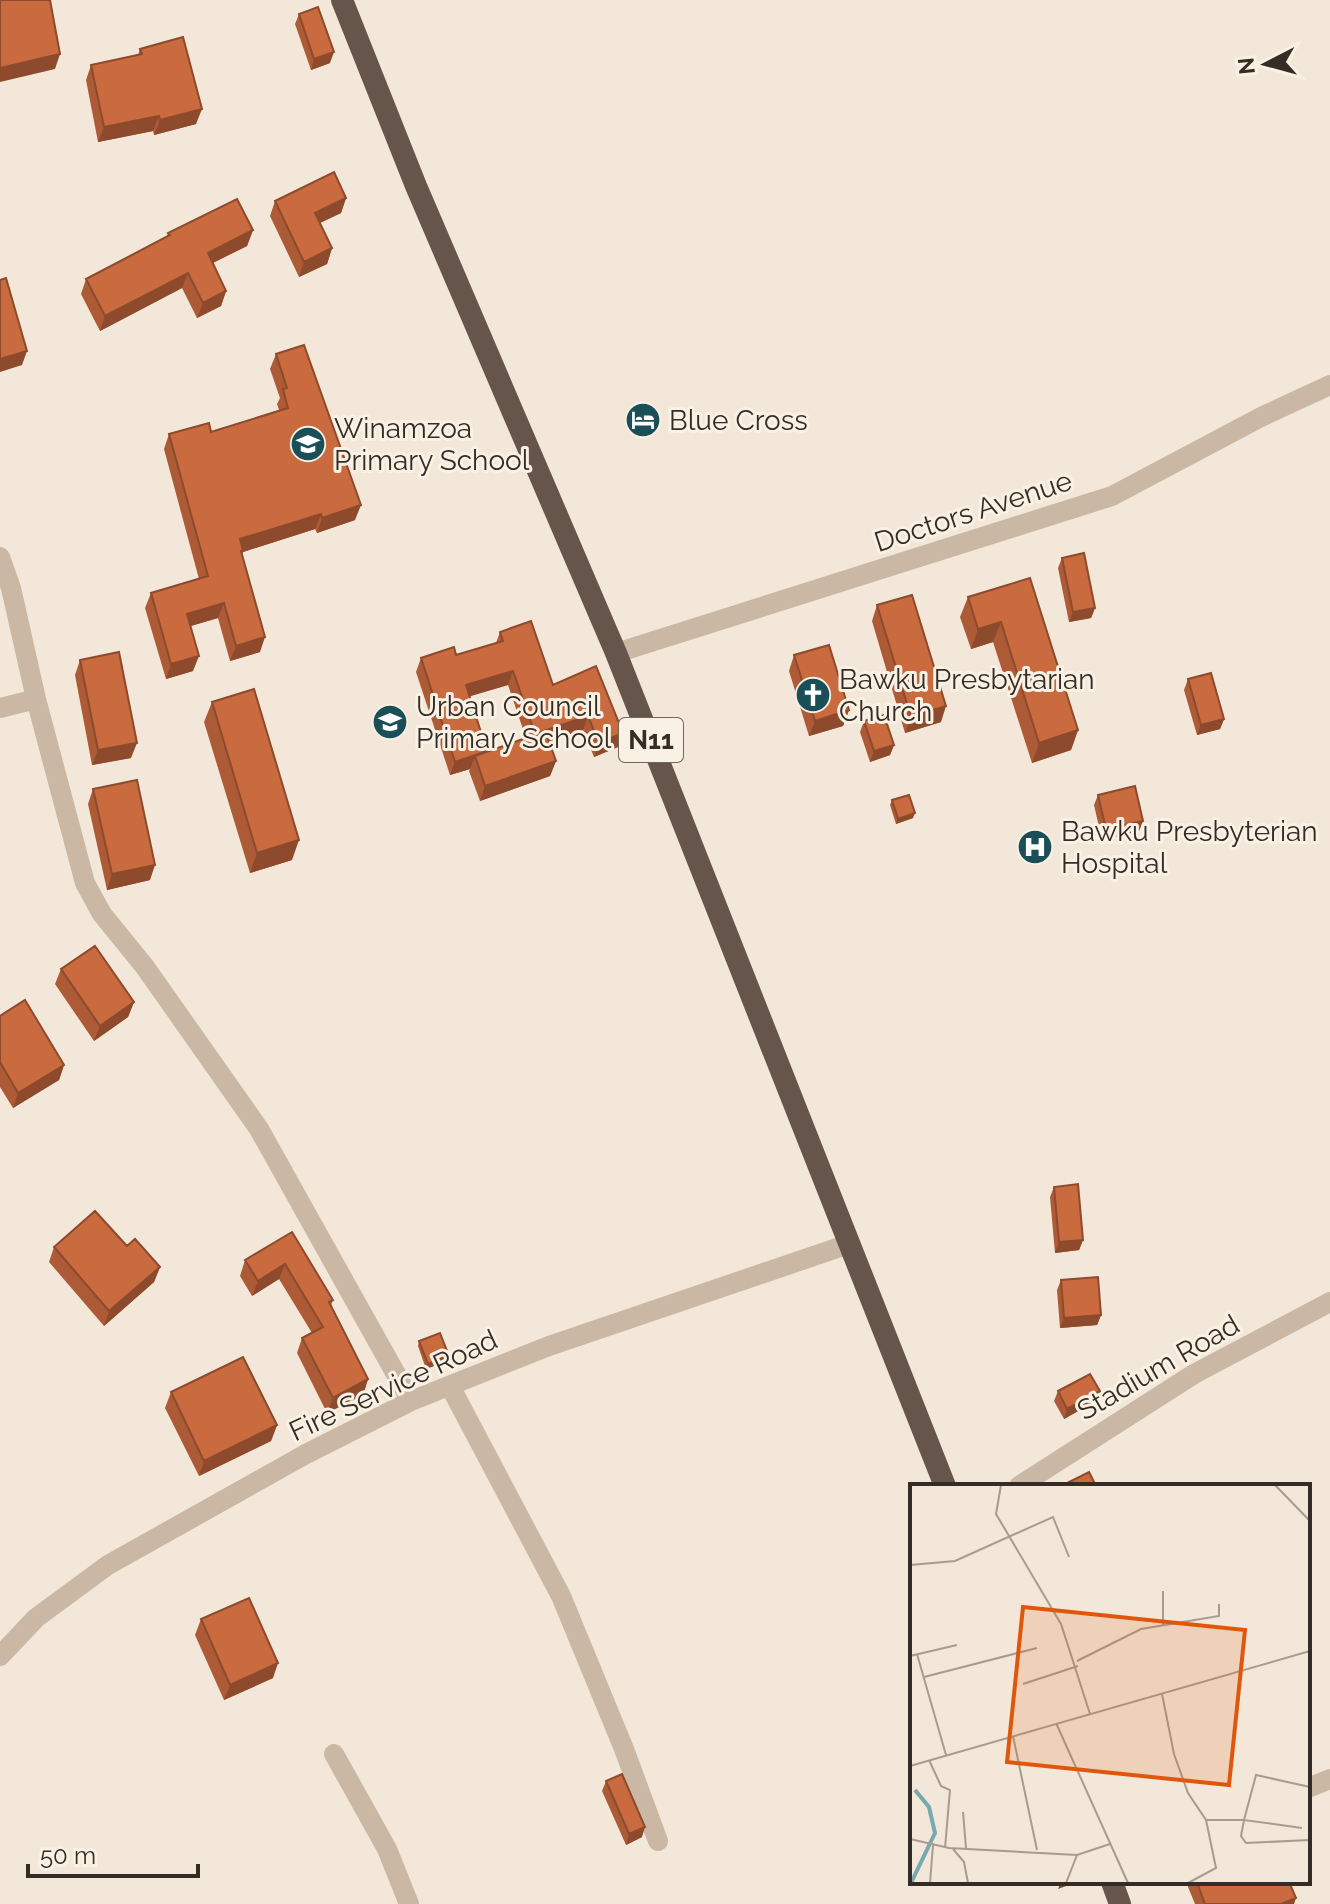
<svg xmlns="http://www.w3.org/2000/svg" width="1330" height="1904" font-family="Raleway,sans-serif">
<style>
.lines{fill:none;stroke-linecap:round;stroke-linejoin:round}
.minor{stroke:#cab8a4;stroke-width:20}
.trunk{stroke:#66554a;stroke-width:22}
.wall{fill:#ad5b36;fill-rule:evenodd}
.shaded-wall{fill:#8d4a2c}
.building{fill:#c96a3f;stroke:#8d4a2c;stroke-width:2}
.labels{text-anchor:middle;stroke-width:6;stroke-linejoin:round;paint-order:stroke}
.shield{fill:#f9f1e4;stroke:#70675f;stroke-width:2}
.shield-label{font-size:26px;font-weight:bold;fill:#352c26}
.poi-label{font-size:28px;fill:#352c26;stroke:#f9f1e4;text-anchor:start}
.street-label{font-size:28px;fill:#352c26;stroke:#f9f1e4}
.inset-river{fill:none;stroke:#77a9af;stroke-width:4}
.inset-road{fill:none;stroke:#a69c91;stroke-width:2}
.view{fill:#df570d;fill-opacity:0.15;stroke:#df570d;stroke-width:4}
.inset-edge{fill:none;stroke:#352c26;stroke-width:4}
</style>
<rect width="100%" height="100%" fill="#f2e7d8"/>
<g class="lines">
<path class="minor" d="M0,557L11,588L36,699L85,883L102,914L145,967L259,1129L411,1401
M616,653L1112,496L1261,417L1330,385
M0,708L36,699
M450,1386L561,1596L624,1749L658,1841
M1019,1486L1194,1374L1330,1302
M0,1656L36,1618L108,1565L306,1454L411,1401L549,1346L849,1244
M334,1754L387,1849L409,1904
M1308,1788L1330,1779"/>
<path class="trunk" d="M342,0L416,186L616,653L945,1486
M1112,1882L1120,1904"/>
</g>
<path class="wall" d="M299,14L330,63L311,70L295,24Z
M140,49L196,124L154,135L153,131L98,142L86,80L91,65L138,55Z
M346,198L341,213L320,223L332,248L327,264L299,277L270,216L275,201Z
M253,230L247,246L213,263L226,291L221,306L197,318L182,288L100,331L81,294L86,279L167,236L168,233Z
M276,354L355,520L317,533L315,529L243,552L242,555L260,652L230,661L218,618L190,626L193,671L166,679L145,608L151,593L199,579L164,449L169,434L211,432L279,410L277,404L280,398L270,369Z
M1062,558L1095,608L1091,618L1069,622L1058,568Z
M1030,578L1078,730L1071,750L1032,763L993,642L971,649L960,617L968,597Z
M877,605L941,722L905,733L872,621Z
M500,632L553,685L596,666L618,747L594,757L583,730L549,741L556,761L550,776L480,801L469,771L470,769L450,775L416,672L421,658L456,655L496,643ZM508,685L526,738L487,752L469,696Z
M794,655L849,710L843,726L809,736L789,671Z
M80,660L131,758L92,765L75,675Z
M1188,679L1224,719L1220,729L1197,735L1184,690Z
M212,702L292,860L250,873L204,722Z
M864,721L894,745L890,755L870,762L860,732Z
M93,789L150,880L107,890L88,804Z
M1098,795L1139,831L1102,840L1094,805Z
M892,800L913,818L896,824L890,805Z
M61,969L134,1002L128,1017L94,1041L55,984Z
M0,1016L64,1065L59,1080L13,1108L0,1087Z
M1054,1187L1083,1240L1079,1250L1055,1253L1050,1197Z
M292,1232L333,1300L331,1305L368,1379L363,1395L327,1413L297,1353L302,1338L312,1333L279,1279L252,1296L240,1276L245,1260Z
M127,1246L160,1267L154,1282L104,1326L49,1262L54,1247Z
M1061,1280L1101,1315L1097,1325L1060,1328L1057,1290Z
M419,1341L449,1356L447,1361L426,1369L418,1346Z
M1058,1391H1100L1096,1401L1064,1419L1054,1401Z
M171,1392L277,1425L271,1441L199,1476L165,1408Z
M201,1619L273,1678L224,1700L195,1635Z
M606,1781L642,1837L626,1845L602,1791Z
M1186,1882H1289L1294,1904H1195Z"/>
<path class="shaded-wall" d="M334,52L330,63L311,70L314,59Z
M60,54L55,69L0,82V68Z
M202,109L196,124L154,135L160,120Z
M159,116L153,131L98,142L104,127Z
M346,198L341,213L309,228L315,213Z
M253,230L247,246L202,268L208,253Z
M332,248L327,264L299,277L304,262Z
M188,273L182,288L100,331L105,316Z
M226,291L221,306L197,318L203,303Z
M27,351L22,365L0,372V359Z
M361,505L355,520L317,533L322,518Z
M321,514L315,529L243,552L238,566L240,539Z
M224,603L218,618L181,629L187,614Z
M1095,608L1091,618L1069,622L1073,612Z
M1001,622L993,642L971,649L978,629Z
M265,637L260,652L230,661L236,646Z
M199,656L193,671L166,679L171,664Z
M513,671L508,685L461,699L466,685Z
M946,706L941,722L905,733L911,717Z
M849,710L843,726L809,736L815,721Z
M588,716L583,730L530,748L535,734Z
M1224,719L1220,729L1197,735L1201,725Z
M1078,730L1071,750L1032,763L1039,743Z
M623,733L618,747L594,757L599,743Z
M137,743L131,758L92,765L98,750Z
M894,745L890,755L870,762L874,751Z
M487,751L475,756L470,769L450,775L455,762Z
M556,761L550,776L480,801L485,786Z
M915,813L913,818L896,824L898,819Z
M1143,821L1139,831L1102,840L1106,829Z
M299,840L292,860L250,873L257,853Z
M155,865L150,880L107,890L112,874Z
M134,1002L128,1017L94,1041L100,1026Z
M64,1065L59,1080L13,1108L18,1093Z
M1083,1240L1079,1250L1055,1253L1059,1242Z
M285,1264L279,1279L252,1296L258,1281Z
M160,1267L154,1282L104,1326L109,1311Z
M1101,1315L1097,1325L1060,1328L1064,1318Z
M449,1356L447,1361L426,1369L428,1364Z
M368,1379L363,1395L327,1413L333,1398Z
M1100,1391L1096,1401L1064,1419L1067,1409Z
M277,1425L271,1441L199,1476L204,1461Z
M278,1663L273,1678L224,1700L230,1685Z
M645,1827L642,1837L626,1845L629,1834Z
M1061,1882H1077L1058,1889Z
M1296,1898L1294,1904H1281Z"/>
<path class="building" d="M0,0H50L60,54L0,68Z
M318,7L334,52L314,59L299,14Z
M183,37L202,109L160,120L159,116L104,127L91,65L142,54L140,49Z
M334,172L346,198L315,213L332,248L304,262L275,201Z
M237,199L253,230L208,253L226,291L203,303L188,273L105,316L86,279L170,235L168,233Z
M6,278L27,351L0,359V280Z
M304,345L361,505L322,518L321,514L240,539L243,551H241L265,637L236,646L224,603L187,614L199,656L171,664L151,593L208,576L169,434L209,423L211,432L288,408L283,389L287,388L276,354Z
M1084,553L1095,608L1073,612L1062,558Z
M1030,578L1078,730L1039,743L1001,622L978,629L968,597Z
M912,595L946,706L911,717L877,605Z
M531,621L553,685L596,666L623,733L599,743L588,716L535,734L513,671L466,685L487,751L455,762L421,658L454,647L456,655L503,641L500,632Z
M829,645L849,710L815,721L794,655Z
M119,652L137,743L98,750L80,660Z
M1211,673L1224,719L1201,725L1188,679Z
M254,689L299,840L257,853L212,702Z
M884,715L894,745L874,751L864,721Z
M545,731L556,761L485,786L475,756Z
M137,780L155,865L112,874L93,789Z
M1135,786L1143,821L1106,829L1098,795Z
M909,795L915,813L898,819L892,800Z
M95,946L134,1002L100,1026L61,969Z
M25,1000L64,1065L18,1093L0,1062V1016Z
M1078,1184L1083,1240L1059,1242L1054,1187Z
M95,1211L127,1246L135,1239L160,1267L109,1311L54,1247Z
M292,1232L333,1300L329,1302L368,1379L333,1398L302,1338L323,1327L285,1264L258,1281L245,1260Z
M1098,1277L1101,1315L1064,1318L1061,1280Z
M440,1333L449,1356L428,1364L419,1341Z
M243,1357L277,1425L204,1461L171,1392Z
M1090,1374L1100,1391L1067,1409L1058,1391Z
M1089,1472L1096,1486H1068L1067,1483Z
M249,1598L278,1663L230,1685L201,1619Z
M622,1774L645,1827L629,1834L606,1781Z
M1197,1882H1289L1296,1898L1281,1904H1205Z"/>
<defs>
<symbol id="hotel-disc" viewBox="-11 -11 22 22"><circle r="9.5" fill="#1b4f57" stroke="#f9f1e4"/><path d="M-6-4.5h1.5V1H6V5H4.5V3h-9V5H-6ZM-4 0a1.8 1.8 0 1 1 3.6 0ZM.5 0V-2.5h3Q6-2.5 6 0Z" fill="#fff"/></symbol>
<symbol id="school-disc" viewBox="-11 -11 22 22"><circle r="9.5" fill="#1b4f57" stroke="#f9f1e4"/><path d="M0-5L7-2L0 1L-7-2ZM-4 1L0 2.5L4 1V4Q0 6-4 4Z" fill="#fff"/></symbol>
<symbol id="church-disc" viewBox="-11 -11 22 22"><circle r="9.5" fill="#1b4f57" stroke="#f9f1e4"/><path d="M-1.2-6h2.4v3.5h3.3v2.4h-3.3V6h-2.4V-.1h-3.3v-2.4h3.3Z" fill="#fff"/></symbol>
<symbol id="hospital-disc" viewBox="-11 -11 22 22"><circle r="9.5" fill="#1b4f57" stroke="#f9f1e4"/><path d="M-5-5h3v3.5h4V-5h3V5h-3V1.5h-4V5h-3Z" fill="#fff"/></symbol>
</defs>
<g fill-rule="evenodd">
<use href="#hotel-disc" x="623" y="400" width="40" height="40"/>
<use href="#school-disc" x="288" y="424" width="40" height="40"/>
<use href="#church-disc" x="793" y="675" width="40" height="40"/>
<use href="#school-disc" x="370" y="702" width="40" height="40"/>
<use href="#hospital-disc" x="1015" y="827" width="40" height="40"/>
</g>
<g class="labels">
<rect class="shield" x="619" y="718" width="64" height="44" rx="6"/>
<g class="shield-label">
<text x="651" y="749">N11</text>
</g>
<g class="poi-label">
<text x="669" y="430">Blue Cross</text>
<text x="334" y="438">Winamzoa<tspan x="334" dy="32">Primary School</tspan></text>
<text x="839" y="689">Bawku Presbytarian<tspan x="839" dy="32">Church</tspan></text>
<text x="416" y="716">Urban Council<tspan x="416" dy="32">Primary School</tspan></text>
<text x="1061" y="841">Bawku Presbyterian<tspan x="1061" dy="32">Hospital</tspan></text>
</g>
<g class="street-label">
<text transform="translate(973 511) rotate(-18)" y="10">Doctors Avenue</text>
<text transform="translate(1158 1367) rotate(-30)" y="10">Stadium Road</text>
<text transform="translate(393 1385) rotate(-25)" y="10">Fire Service Road</text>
</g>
</g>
<g transform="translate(910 1484)">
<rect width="400" height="400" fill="#f2e7d8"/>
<path class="inset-river" d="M1,399L25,349L19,323L5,306"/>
<path class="inset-road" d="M91,1L86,30L151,140L180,230M365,1L400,37M0,81L45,77L143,33L159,73M253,107V142M7,170L36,271M0,172L47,161M167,177L231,145L309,132V120M14,193L127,164M113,200L168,182M252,210L264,270L278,309L296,336L306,384L278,399M146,239L218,399M103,252L127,366M19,276L31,302L40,306L35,364M0,282L400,167M53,328L56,364M296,336H334L346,291L400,303M392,344L334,336L331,352L336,359L400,356M0,355L39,364L167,371L200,360M43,365L54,378L58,399M20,399L23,361M156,399L167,371"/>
<path class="view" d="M113,123L335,146L319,301L97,278Z"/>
<rect width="400" height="400" class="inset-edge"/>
</g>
<g transform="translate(1266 64) rotate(264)" stroke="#f9f1e4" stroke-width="6" paint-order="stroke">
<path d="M0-6L14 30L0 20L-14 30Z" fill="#352c26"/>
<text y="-12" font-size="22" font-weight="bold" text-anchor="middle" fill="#352c26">N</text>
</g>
<path d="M28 1864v12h170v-12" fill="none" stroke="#352c26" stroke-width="4"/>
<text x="40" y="1864" font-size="24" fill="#352c26" stroke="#f9f1e4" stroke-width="6" paint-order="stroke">50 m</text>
</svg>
